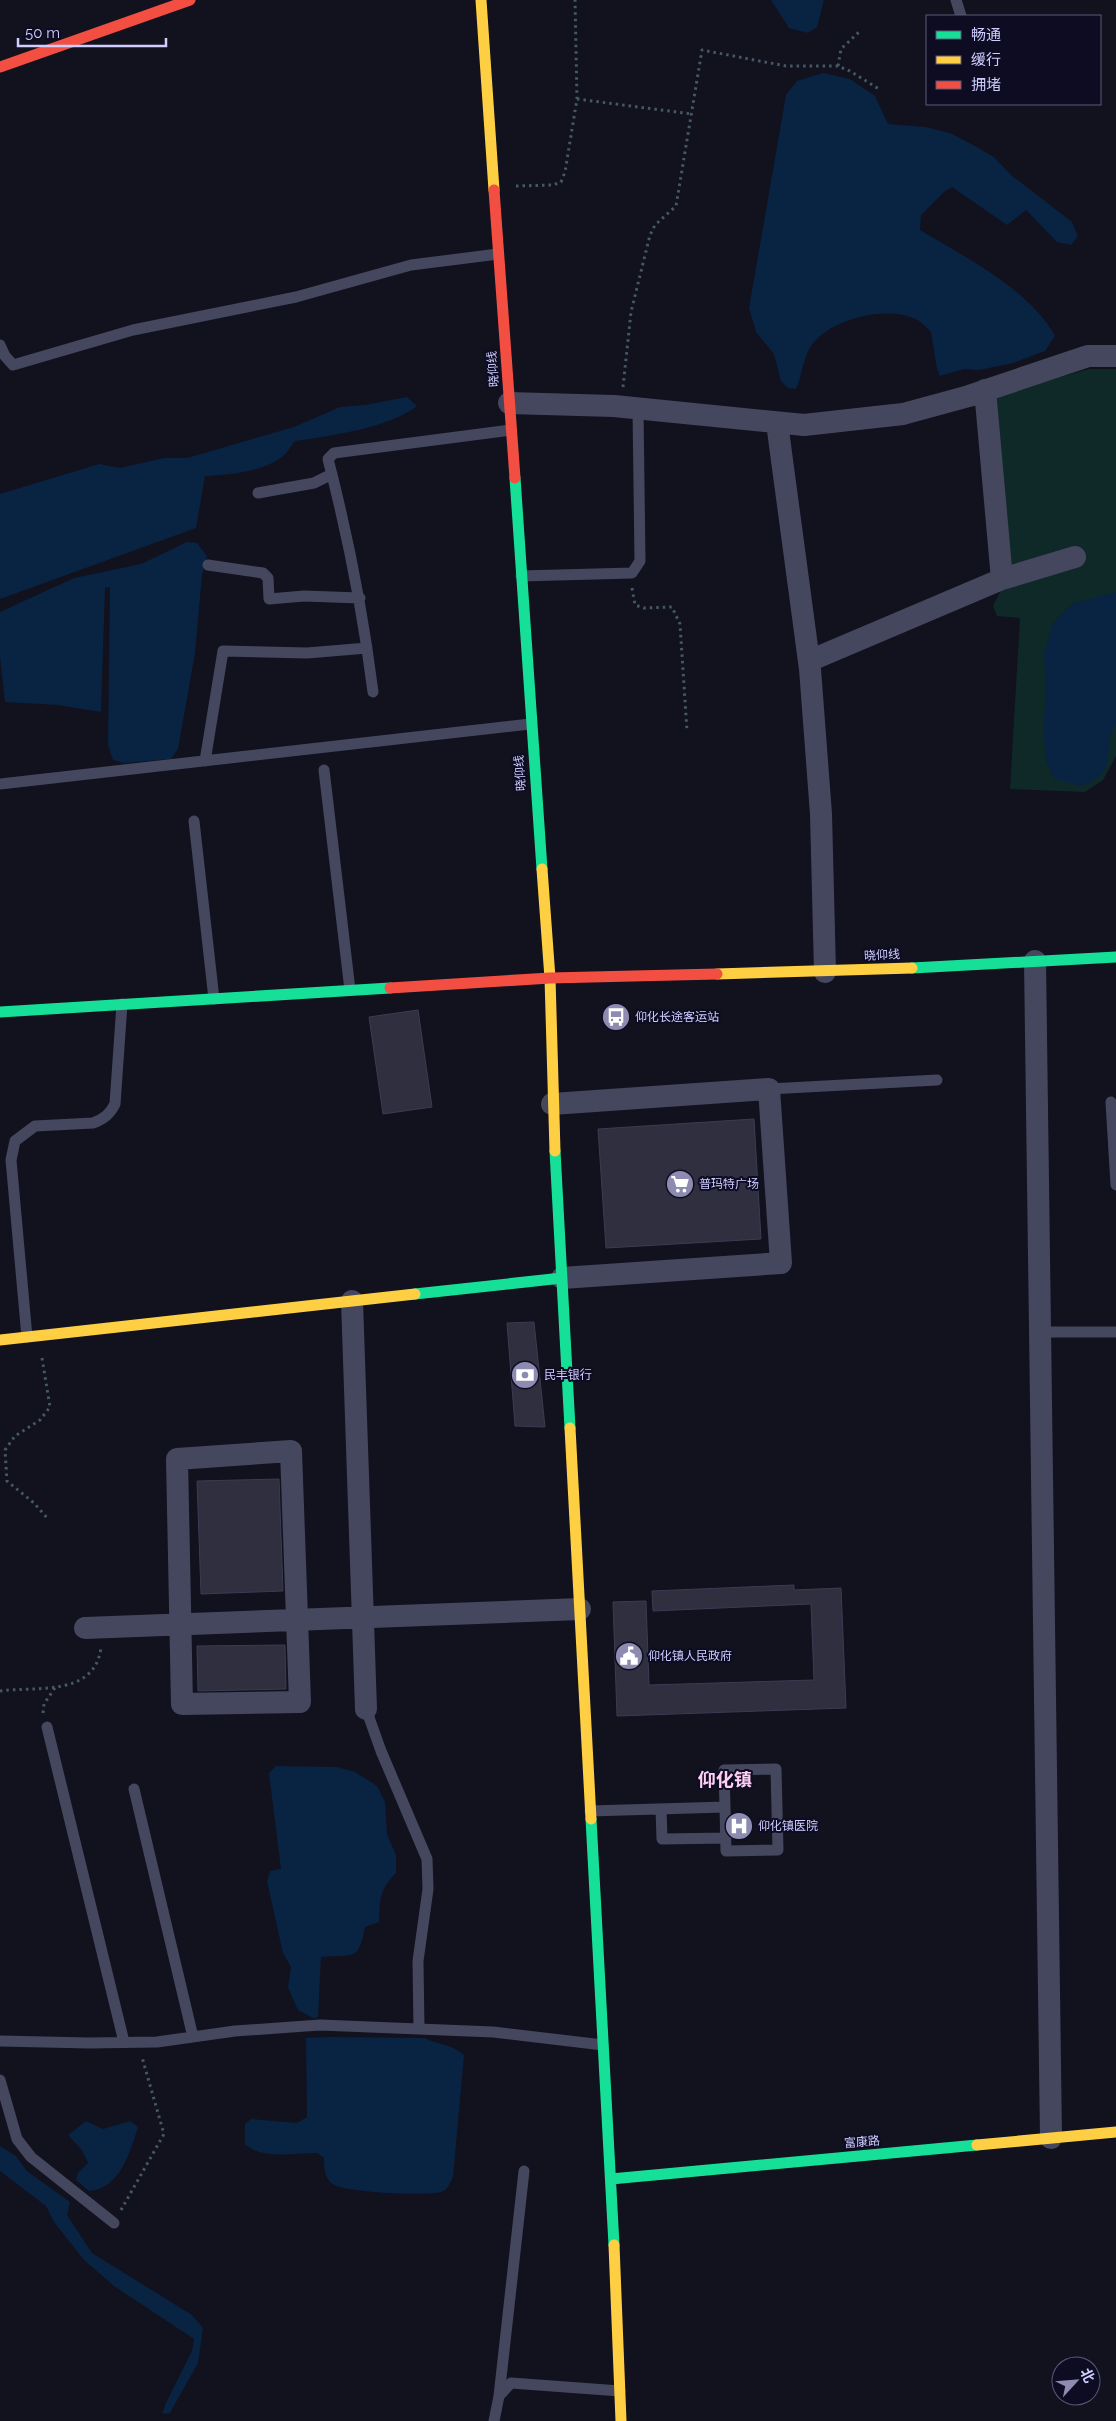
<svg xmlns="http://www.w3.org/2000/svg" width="1116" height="2421" font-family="Raleway,'Noto Sans SC',sans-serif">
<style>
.green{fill:#0f2928}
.water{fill:#092342}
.building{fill:#302f40;stroke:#3d3b52}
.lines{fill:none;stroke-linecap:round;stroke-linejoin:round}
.path{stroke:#455865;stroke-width:3;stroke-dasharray:2.5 4;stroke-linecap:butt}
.lane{stroke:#45475f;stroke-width:11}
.street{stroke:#45475f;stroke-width:22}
.fast{stroke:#16e098;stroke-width:11}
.slow{stroke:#ffcf43;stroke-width:11}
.jam{stroke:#f24e42;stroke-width:11}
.labels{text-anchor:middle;stroke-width:4;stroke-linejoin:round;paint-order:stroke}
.street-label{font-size:12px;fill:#cfceff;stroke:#0e0c23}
.poi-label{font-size:12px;fill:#cfceff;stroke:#0e0c23;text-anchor:start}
.district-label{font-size:18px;font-weight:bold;fill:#ffd0f3;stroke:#0e0c23}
</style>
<rect width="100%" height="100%" fill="#12111e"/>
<path class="green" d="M1089,369H1116V756L1103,780L1085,792L1010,789L1020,618L997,616L993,606L1003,586L1014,587L993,396Z"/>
<path class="water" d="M771,0H824L817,27L808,33L789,28Z
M823,73L850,79L875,96L888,124L926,127L950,133L975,146L994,157L1011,175L1072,222L1078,236L1071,245L1057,242L1026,210L1007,225L952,187L944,192L921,215L920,230C965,257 1029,289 1055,336L1045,351L1013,363L979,370L964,369L940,376L937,369L931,332C926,327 920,320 913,318C883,306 830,319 811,346C803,358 802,376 796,389L788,388L781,381L774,354L756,332L749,308L786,95L797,81Z
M407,397L417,406C389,428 330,436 295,441C291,446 287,453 282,457C263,472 227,475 205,476L196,528L0,599V494L99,464L120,468L164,458H187L294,427L340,407L365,405Z
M187,542L197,543L207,556L202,575L195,653L178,749L171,759L123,763L113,760L108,745L110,587L105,588L101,712L58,705L5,702L0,657V612L74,578L141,564Z
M1116,592V724C1104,739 1114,761 1100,776C1096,780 1087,783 1082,786L1055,779L1046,762L1043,729L1046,692L1044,654L1053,623L1072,604Z
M276,1766L337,1767L355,1772L377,1786L385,1802L387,1834L396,1855V1873C379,1890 380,1900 379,1922L365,1927C358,1963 353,1954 321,1957L318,2017L313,2018L298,2010L292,1997L288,1987L291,1967L283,1953L267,1881L270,1871L281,1869L269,1773Z
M329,2037L424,2038C437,2044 454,2045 464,2055L453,2177C450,2183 448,2190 441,2192C425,2196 342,2193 331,2183C324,2176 324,2167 324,2158L317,2153C296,2153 261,2160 245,2144V2124L251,2119L297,2123L307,2117L306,2038Z
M86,2121L103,2129L130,2121L138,2127C130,2152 120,2189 89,2191L76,2180L78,2173L88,2163L82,2150L68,2135Z
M0,2146L16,2156L27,2171L70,2202L67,2215L92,2253L192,2315L203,2328L198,2363L170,2413L162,2414L165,2405L192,2351L194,2339L114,2286L84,2260L54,2222L46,2206L0,2171Z"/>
<path class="building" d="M418,1010L432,1107L383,1114L369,1017Z
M754,1119L761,1239L606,1248L598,1129Z
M534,1322L545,1427L515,1426L507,1323Z
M279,1479L283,1591L201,1594L197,1481Z
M794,1585V1590L841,1588L846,1708L617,1716L613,1602L646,1601L649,1685L814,1680L811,1604L653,1611L652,1591Z
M285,1645L286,1689L198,1691L197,1646Z"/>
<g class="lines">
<path class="path" d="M838,66L841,49L860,31
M577,99L692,114
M516,186L553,185L561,182L565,172L577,99L575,0
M623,387L631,312L650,235L655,225L676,206L702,50L786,66H838L850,71L879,89
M632,588L635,605L644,608L672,607L680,624L687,731
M42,1358L50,1407L40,1420L15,1436L5,1450L7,1481L34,1503L49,1520
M0,1691C38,1686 94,1697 101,1648
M43,1713L44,1704L56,1686
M121,2210L164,2134L142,2057"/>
<path class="lane" d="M956,0L961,16
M0,345L5,356L13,365L133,330L296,297L411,265L498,254
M258,493L314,483L332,474
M208,565L263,573L268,578L269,599L304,596L360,598
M521,576L632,573L640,561L638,409
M373,692C363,613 348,536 328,459L334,453L511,430
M205,761L223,651L307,653L367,648
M324,770L350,990
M0,784L530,724
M194,821L214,999
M769,1089L937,1080
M1111,1102L1116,1185
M1040,1332H1116
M27,1337L11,1160L15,1141L35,1126L93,1123C104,1119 110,1114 115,1104L122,1004
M366,1709L381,1751L427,1859L428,1889L418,1961L419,2029
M47,1727L124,2042
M134,1789L193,2037
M661,1809L662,1839L726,1838
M590,1811L725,1807L726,1851L778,1850L776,1769L724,1770L725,1807
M0,2041L89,2043L157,2042L235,2031L320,2025L493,2032L603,2045
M0,2080L17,2139L31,2157L114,2223
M499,2396L524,2171
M494,2421L499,2396L511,2383L620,2391"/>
<path class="street" d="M985,390L1002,579
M509,403L614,406L804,425L903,414L969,396L1088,356H1116
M777,423L810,669L821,814L825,972
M809,661L1002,579L1075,557
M1035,961L1051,2138
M552,1104L769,1089L781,1263L562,1278
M352,1301L366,1709
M291,1451L300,1702L182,1704L177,1459Z
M85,1628L580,1609"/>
<path class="fast" d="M515,478L542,869
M912,968L1116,957
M0,1012L390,988
M555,1151L570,1428
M415,1294L562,1278
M591,1819L614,2245
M611,2179L977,2145"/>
<path class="slow" d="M481,0L494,190
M542,869L550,978L555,1151
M717,974L912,968
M0,1340L415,1294
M570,1428L591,1819
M977,2145L1116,2132
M614,2245L621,2421"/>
<path class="jam" d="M0,67L190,0
M494,190L515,478
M390,988L550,978L717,974"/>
</g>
<defs>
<symbol id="bus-disc" viewBox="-11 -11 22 22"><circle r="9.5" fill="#8d8cb0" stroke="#0e0c23"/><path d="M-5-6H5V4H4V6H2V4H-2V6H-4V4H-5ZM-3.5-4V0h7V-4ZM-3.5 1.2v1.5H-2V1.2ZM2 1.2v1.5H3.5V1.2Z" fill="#fff"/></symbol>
<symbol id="supermarket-disc" viewBox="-11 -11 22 22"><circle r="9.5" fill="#8d8cb0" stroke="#0e0c23"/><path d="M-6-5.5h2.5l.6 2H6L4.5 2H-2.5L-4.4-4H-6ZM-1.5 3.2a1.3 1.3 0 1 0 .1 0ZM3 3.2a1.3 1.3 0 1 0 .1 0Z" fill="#fff"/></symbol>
<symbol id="bank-disc" viewBox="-11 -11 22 22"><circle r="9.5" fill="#8d8cb0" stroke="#0e0c23"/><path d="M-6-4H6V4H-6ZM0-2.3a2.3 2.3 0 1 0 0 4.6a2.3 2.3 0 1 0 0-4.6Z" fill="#fff"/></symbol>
<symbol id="civic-disc" viewBox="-11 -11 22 22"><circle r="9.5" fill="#8d8cb0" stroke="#0e0c23"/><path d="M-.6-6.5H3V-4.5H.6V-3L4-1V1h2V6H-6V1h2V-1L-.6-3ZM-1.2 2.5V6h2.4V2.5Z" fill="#fff"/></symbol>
<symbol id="hospital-disc" viewBox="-11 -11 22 22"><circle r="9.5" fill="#8d8cb0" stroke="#0e0c23"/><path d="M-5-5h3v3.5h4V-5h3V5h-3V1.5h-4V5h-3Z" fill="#fff"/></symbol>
</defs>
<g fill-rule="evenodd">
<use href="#bus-disc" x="600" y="1001" width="32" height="32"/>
<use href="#supermarket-disc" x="664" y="1168" width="32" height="32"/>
<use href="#bank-disc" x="509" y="1359" width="32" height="32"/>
<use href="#civic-disc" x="613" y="1640" width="32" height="32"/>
<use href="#hospital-disc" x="723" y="1810" width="32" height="32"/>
</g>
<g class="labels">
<g class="street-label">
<text transform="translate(493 369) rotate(-94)" y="4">晓仰线</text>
<text transform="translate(520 773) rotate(-94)" y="4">晓仰线</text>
<text transform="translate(882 955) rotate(-3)" y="4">晓仰线</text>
<text transform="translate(862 2142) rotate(-5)" y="4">富康路</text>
</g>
<g class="poi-label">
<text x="635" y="1021">仰化长途客运站</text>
<text x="699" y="1188">普玛特广场</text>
<text x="544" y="1379">民丰银行</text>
<text x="648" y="1660">仰化镇人民政府</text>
<text x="758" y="1830">仰化镇医院</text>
</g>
<g class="district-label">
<text x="725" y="1786">仰化镇</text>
</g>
</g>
<rect x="926" y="15" width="175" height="90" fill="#0e0c23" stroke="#5b5a7b"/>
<rect x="936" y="31" width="25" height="8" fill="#16e098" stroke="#5b5a7b"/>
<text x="971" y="40" font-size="15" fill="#cfceff">畅通</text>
<rect x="936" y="56" width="25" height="8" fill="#ffcf43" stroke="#5b5a7b"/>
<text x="971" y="65" font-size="15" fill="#cfceff">缓行</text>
<rect x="936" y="81" width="25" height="8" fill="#f24e42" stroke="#5b5a7b"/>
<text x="971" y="90" font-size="15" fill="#cfceff">拥堵</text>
<g transform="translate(1076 2381) rotate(64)"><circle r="24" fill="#0e0c23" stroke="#5b5a7b"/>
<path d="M0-4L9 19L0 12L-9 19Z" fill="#8d8cb0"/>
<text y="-8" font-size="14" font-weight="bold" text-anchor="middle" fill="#cfceff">北</text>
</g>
<path d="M18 38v8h148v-8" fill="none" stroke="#cfceff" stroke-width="2.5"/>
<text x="25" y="38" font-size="15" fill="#cfceff" stroke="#0e0c23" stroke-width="4" paint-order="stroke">50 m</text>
</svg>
